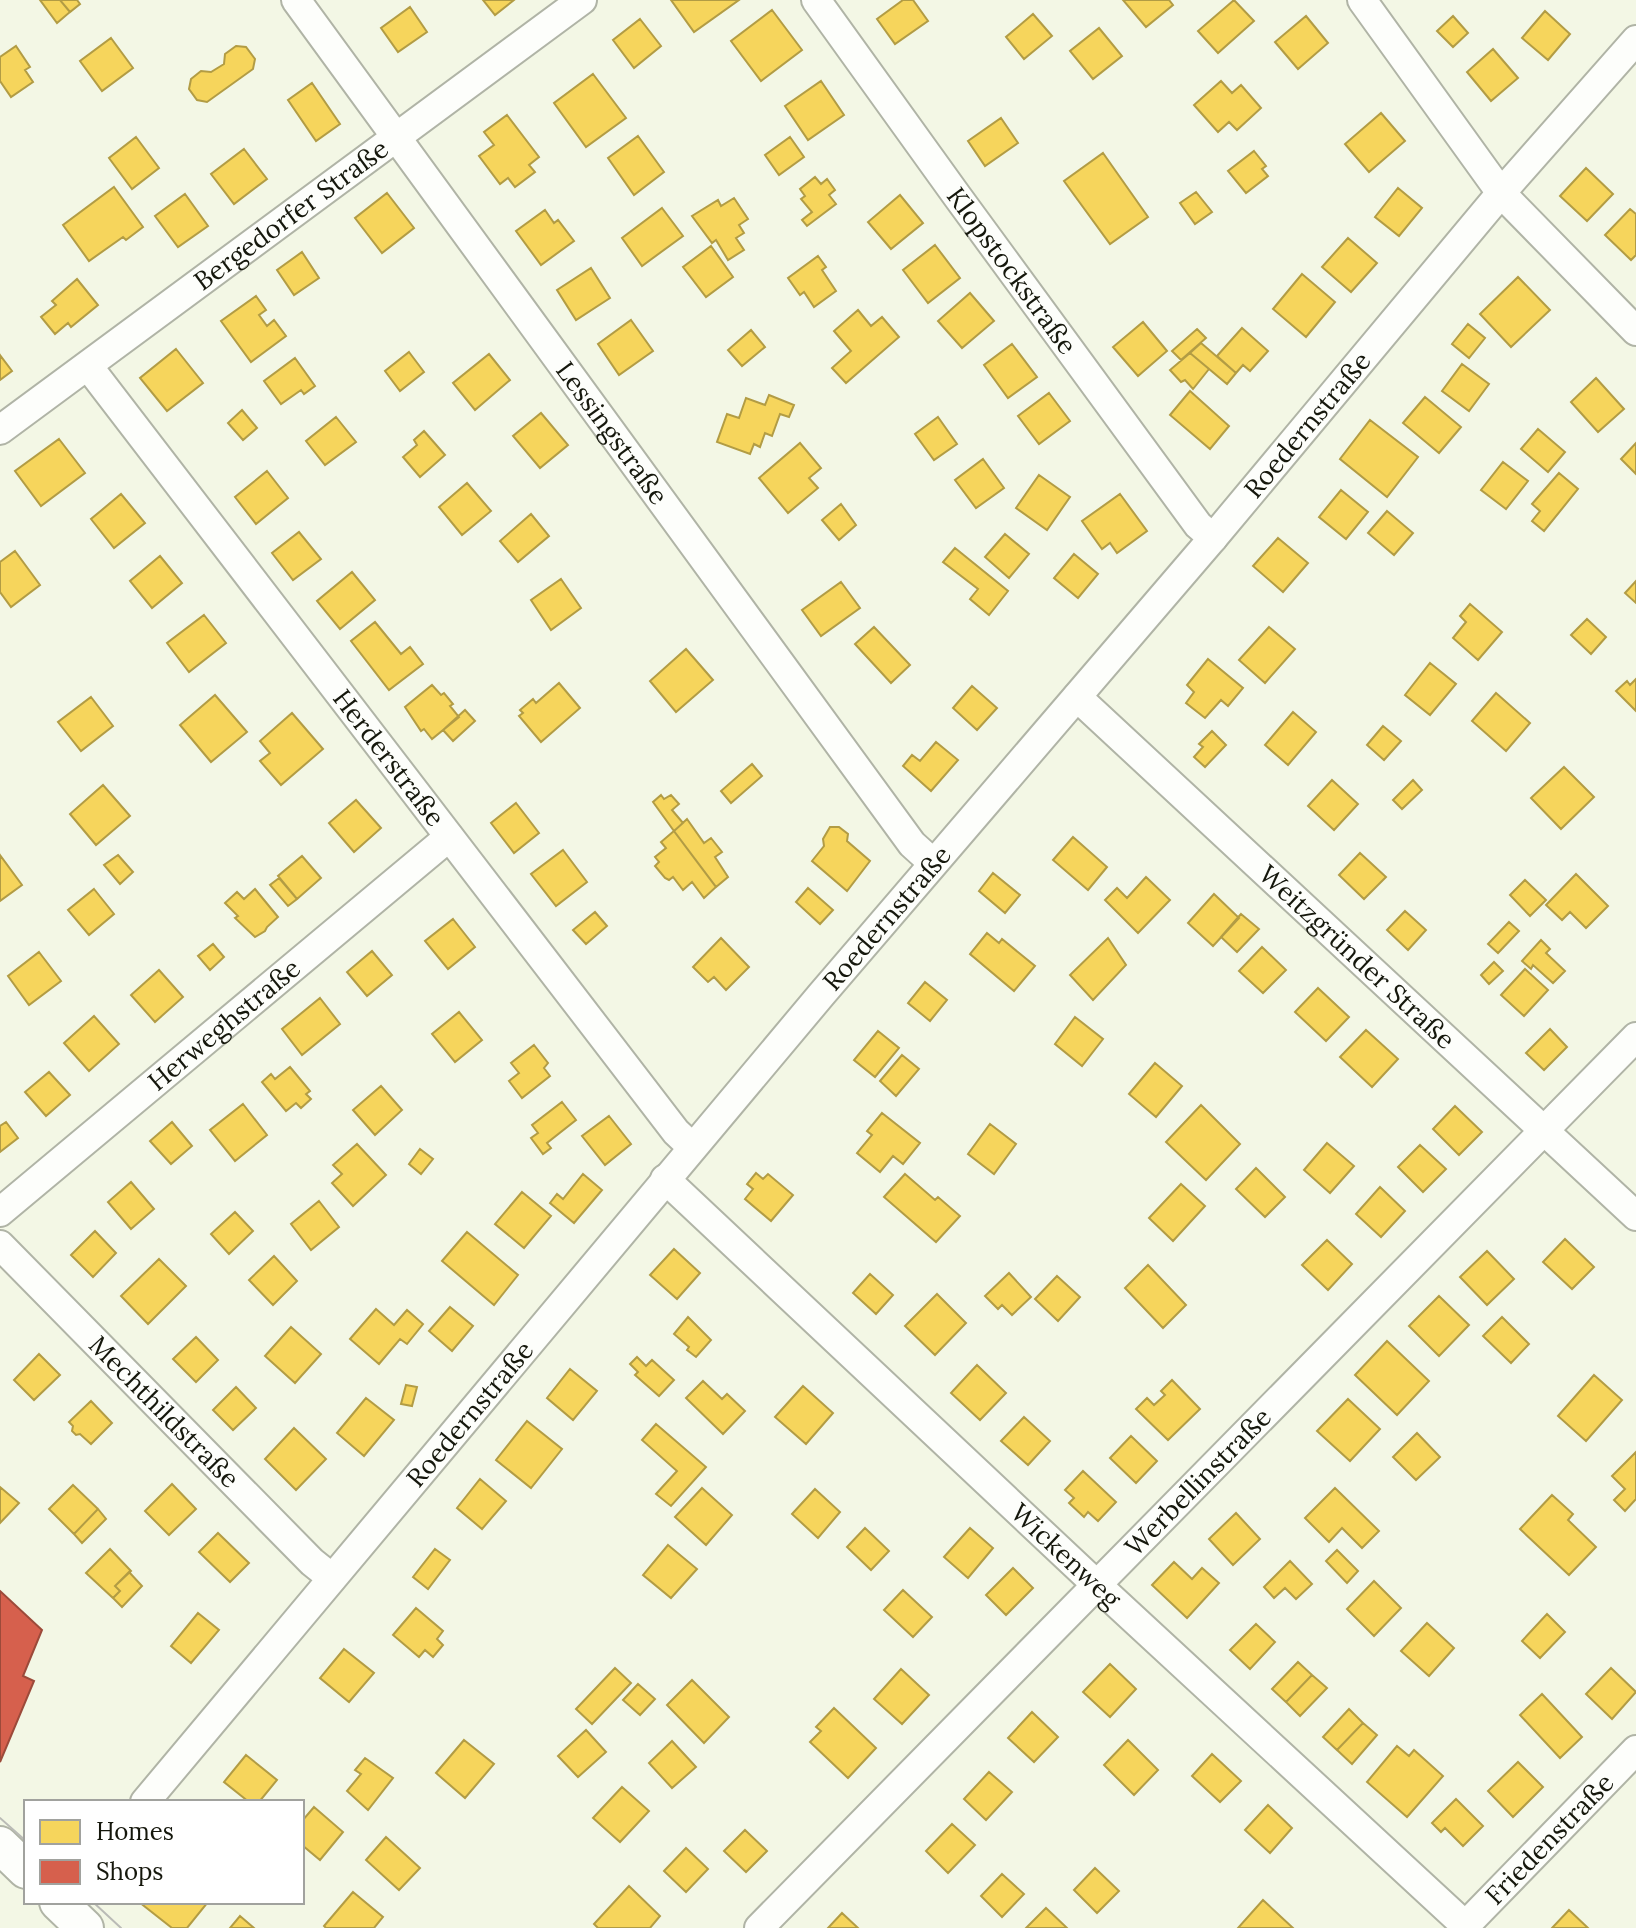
<svg xmlns="http://www.w3.org/2000/svg" width="1636" height="1928" font-family="Lora,serif">
<style>
.homes{fill:#f6d55c;stroke:#b29c44;stroke-width:2}
.shops{fill:#d6604d;stroke:#9c4a3a;stroke-width:2}
.lines{fill:none;stroke-linecap:round;stroke-linejoin:round}
.minor-casing{stroke:#b0b4a6;stroke-width:32}
.major-casing{stroke:#b0b4a6;stroke-width:40}
.minor{stroke:#fdfefb;stroke-width:28}
.major{stroke:#fdfefb;stroke-width:36}
.tram{stroke:#babbb6;stroke-width:2}
.labels{text-anchor:middle;stroke-width:8;stroke-linejoin:round;paint-order:stroke}
.street-label{font-size:26px;fill:#15170c;stroke:#fff}
</style>
<rect width="100%" height="100%" fill="#f3f7e5"/>
<path class="homes" d="M40,0H60L70,12L57,23Z
M60,0H77L80,4L70,12Z
M483,0H514L495,15Z
M671,0H739L694,32Z
M903,0H913L928,21L895,44L877,19Z
M1123,0H1169L1173,5L1146,27Z
M1234,0L1254,21L1218,53L1198,31Z
M410,7L427,32L398,52L381,28Z
M772,10L802,50L761,81L731,41Z
M1545,11L1570,34L1548,60L1522,38Z
M1033,14L1052,36L1024,59L1006,37Z
M1306,16L1328,43L1298,69L1275,42Z
M1453,16L1468,33L1453,47L1437,31Z
M640,19L661,46L634,68L613,40Z
M1099,28L1122,56L1093,79L1070,51Z
M111,38L133,68L102,91L80,61Z
M16,46L30,67L25,70L33,82L11,97L0,81V57Z
M236,46L246,47L255,59L253,69L207,102L197,100L189,89L191,79L201,71L211,72L224,64L225,54Z
M1493,49L1518,78L1491,101L1467,72Z
M593,74L626,118L586,147L554,103Z
M821,81L844,115L808,140L785,106Z
M1221,81L1232,93L1241,85L1261,108L1237,130L1229,122L1218,132L1194,105Z
M312,83L340,124L316,141L288,100Z
M1381,113L1405,141L1369,172L1345,144Z
M507,115L539,157L529,165L535,172L515,187L508,178L500,184L479,156L494,145L484,132Z
M1001,118L1018,143L985,166L968,141Z
M638,136L664,172L634,195L608,158Z
M136,137L159,168L132,189L109,158Z
M790,137L804,157L779,175L765,155Z
M244,149L267,179L234,204L211,174Z
M1254,151L1266,166L1262,169L1268,176L1246,193L1228,171Z
M1103,153L1148,217L1110,244L1064,181Z
M1586,168L1613,194L1587,221L1560,196Z
M815,177L821,184L827,179L835,190L829,195L836,204L807,226L802,220L812,212L801,199L805,196L800,189Z
M114,187L143,227L126,240L123,237L89,261L63,225Z
M1398,188L1422,208L1399,236L1375,217Z
M1196,192L1212,212L1195,224L1180,203Z
M387,193L414,228L382,253L355,218Z
M185,194L208,226L178,247L155,216Z
M900,195L923,223L891,249L868,222Z
M734,198L748,219L739,225L744,233L736,238L744,250L728,260L716,240L712,243L692,216L718,200L721,206Z
M662,208L683,236L642,266L622,238Z
M1630,209L1636,214V255L1631,260L1605,235Z
M545,210L554,223L558,220L574,241L541,265L516,231Z
M1348,238L1377,263L1351,292L1322,267Z
M935,245L960,278L928,303L903,270Z
M711,246L733,277L706,297L683,267Z
M302,252L319,278L294,295L277,270Z
M818,256L826,267L822,270L836,291L814,307L804,292L800,295L788,278Z
M591,268L610,298L576,320L557,290Z
M1302,274L1335,302L1306,337L1273,309Z
M1518,277L1550,310L1511,347L1480,314Z
M77,279L98,305L71,327L68,323L55,334L41,317L56,305L52,301Z
M970,293L994,321L962,348L938,321Z
M256,296L266,310L259,315L267,326L274,320L286,336L251,362L221,321Z
M858,310L871,326L882,317L899,337L846,383L832,368L851,351L834,331Z
M631,320L653,351L619,375L598,344Z
M1143,322L1167,351L1138,376L1113,347Z
M1468,324L1485,338L1469,358L1452,344Z
M1242,328L1268,351L1250,371L1243,365L1236,373L1217,356Z
M1197,329L1206,338L1181,360L1172,351Z
M751,330L765,347L742,366L728,350Z
M1201,343L1236,373L1227,384L1190,353Z
M1012,344L1037,377L1008,398L984,365Z
M176,349L203,383L167,411L140,378Z
M409,352L424,372L400,391L385,371Z
M1190,353L1209,369L1193,389L1185,380L1181,382L1170,370Z
M489,354L510,380L475,410L453,383Z
M0,355L12,371L0,380Z
M295,358L315,386L304,394L301,390L281,404L264,381Z
M1462,364L1489,384L1469,411L1442,391Z
M1596,378L1624,409L1598,432L1571,402Z
M1190,391L1229,426L1210,449L1170,415Z
M1049,393L1070,421L1039,444L1018,416Z
M769,395L794,405L789,417L780,414L772,436L765,433L760,447L754,444L750,454L717,442L727,414L739,418L746,398L765,405Z
M1425,397L1461,427L1439,453L1403,423Z
M242,410L257,428L243,440L228,423Z
M541,413L568,445L540,468L513,436Z
M336,417L356,442L325,465L306,441Z
M938,417L957,444L934,460L915,434Z
M1370,420L1418,457L1387,497L1340,459Z
M1538,429L1565,452L1548,472L1521,449Z
M424,431L445,455L420,477L403,457L417,445L414,440Z
M59,439L85,473L41,506L15,471Z
M800,443L821,468L809,478L818,488L788,513L759,478Z
M1636,443V474L1621,459Z
M983,459L1004,488L976,508L955,480Z
M1503,462L1528,481L1506,509L1481,490Z
M267,471L288,498L256,524L235,497Z
M1559,473L1578,489L1544,531L1532,521L1540,511L1532,504Z
M1039,475L1070,497L1047,530L1016,508Z
M467,483L491,511L462,535L439,507Z
M1341,490L1368,512L1346,539L1319,517Z
M121,494L145,523L114,548L91,519Z
M1120,494L1147,531L1117,553L1110,543L1102,549L1082,521Z
M841,504L856,525L839,540L822,520Z
M1387,511L1413,533L1394,555L1368,533Z
M531,514L549,536L518,562L500,541Z
M299,532L321,559L293,580L272,553Z
M1005,534L1029,554L1009,578L985,557Z
M1278,538L1308,563L1283,592L1253,566Z
M955,548L1008,591L989,615L970,599L978,589L943,562Z
M15,551L40,585L11,607L0,592V562Z
M1074,554L1098,574L1078,598L1054,578Z
M160,556L182,583L152,608L130,581Z
M352,572L375,600L340,629L317,601Z
M561,579L581,608L551,630L531,600Z
M1636,581V603L1625,593Z
M841,582L860,608L821,636L802,610Z
M1470,604L1502,632L1478,660L1453,638L1466,622L1460,616Z
M204,615L226,643L189,672L167,643Z
M1587,619L1606,637L1591,654L1571,635Z
M375,622L401,654L410,647L423,664L389,690L351,641Z
M874,627L910,665L891,683L855,644Z
M1269,627L1295,649L1265,683L1239,660Z
M686,649L713,680L676,712L650,681Z
M1208,659L1243,688L1228,706L1221,700L1205,718L1186,703L1194,692L1187,685Z
M1430,663L1456,684L1430,715L1405,695Z
M1636,679V711L1616,691L1627,681L1630,685Z
M559,683L580,708L541,742L519,716L523,713L520,710L533,699L536,703Z
M432,685L441,695L444,693L453,704L450,706L459,717L432,739L424,729L421,731L405,707Z
M972,686L997,708L977,730L953,708Z
M1496,693L1530,723L1506,751L1472,721Z
M215,695L247,732L211,762L180,725Z
M91,697L113,726L81,751L58,722Z
M465,710L475,721L453,741L443,730Z
M1293,712L1316,732L1288,765L1265,745Z
M292,713L323,749L281,785L260,761L270,753L260,741Z
M1383,726L1401,741L1384,760L1367,745Z
M1212,731L1226,745L1205,767L1194,757L1203,747L1199,744Z
M936,742L958,760L931,791L903,766L912,755L920,761Z
M752,764L762,776L731,803L721,791Z
M1564,767L1594,797L1561,829L1531,798Z
M1332,780L1358,804L1334,830L1308,806Z
M1413,780L1422,790L1402,809L1393,800Z
M103,785L130,816L96,845L70,814Z
M661,795L664,799L671,795L679,804L672,810L683,823L674,831L653,802Z
M356,800L381,828L354,852L329,823Z
M516,803L539,833L514,853L491,823Z
M687,819L704,843L711,838L722,852L715,857L728,877L716,887L674,831Z
M830,827H839L848,834L847,841L870,861L847,891L812,861L824,846L823,839Z
M674,831L716,887L704,898L692,882L683,890L673,877L669,880L665,878L655,866L659,862L655,857L666,848L661,842Z
M1073,837L1107,867L1088,890L1053,860Z
M563,850L587,882L556,906L531,874Z
M1360,853L1386,877L1364,899L1339,875Z
M0,855L22,885L0,901Z
M118,855L133,872L120,884L104,865Z
M302,856L321,878L297,899L278,876Z
M993,873L1020,895L1005,913L979,891Z
M1576,874L1608,906L1586,928L1570,912L1562,920L1546,905Z
M1146,877L1170,900L1138,933L1105,900L1117,888L1127,898Z
M279,878L297,899L288,906L270,885Z
M1525,880L1546,900L1530,916L1510,895Z
M808,888L833,910L820,924L796,902Z
M94,889L114,914L89,935L68,910Z
M255,889L278,917L267,927L265,931L255,937L235,918L238,916L225,903L237,892L244,899Z
M1214,894L1239,918L1213,946L1188,923Z
M1405,911L1426,930L1408,950L1387,930Z
M595,912L607,926L586,944L573,930Z
M1241,914L1259,929L1237,952L1221,937Z
M453,919L475,947L448,969L425,941Z
M1509,922L1519,931L1498,953L1488,944Z
M987,933L999,943L1002,939L1035,966L1014,991L970,954Z
M721,938L749,967L726,990L714,977L708,982L693,967Z
M1108,938L1126,965L1093,1000L1070,975Z
M1541,940L1550,949L1546,953L1565,971L1553,983L1533,965L1531,969L1522,961Z
M213,944L224,957L210,970L198,956Z
M1262,947L1286,970L1263,993L1239,971Z
M372,951L392,975L367,996L347,972Z
M39,952L61,981L29,1005L8,976Z
M1494,962L1503,971L1489,984L1481,975Z
M1525,969L1548,990L1524,1016L1501,995Z
M159,970L183,997L155,1022L131,995Z
M925,982L947,1000L930,1021L908,1003Z
M1318,988L1349,1017L1326,1041L1295,1012Z
M320,998L340,1024L302,1055L282,1029Z
M459,1012L482,1040L455,1062L432,1034Z
M94,1016L119,1044L89,1071L64,1043Z
M1075,1017L1103,1039L1082,1066L1055,1044Z
M1550,1029L1567,1047L1544,1070L1526,1053Z
M1366,1030L1398,1059L1372,1087L1340,1057Z
M878,1031L899,1048L875,1077L854,1060Z
M534,1045L548,1063L544,1068L550,1076L522,1098L509,1081L519,1073L511,1063Z
M902,1055L919,1069L896,1096L880,1081Z
M1155,1063L1182,1086L1156,1117L1129,1094Z
M290,1067L310,1091L306,1094L311,1099L301,1108L296,1103L286,1111L262,1082L271,1074L275,1079Z
M49,1072L70,1095L46,1116L25,1092Z
M381,1086L402,1110L375,1135L353,1110Z
M562,1102L576,1120L547,1143L551,1148L543,1154L531,1138L538,1133L532,1125Z
M243,1104L267,1135L235,1161L210,1130Z
M1201,1105L1240,1144L1206,1180L1166,1142Z
M1455,1106L1482,1132L1459,1155L1433,1129Z
M882,1113L920,1143L903,1164L893,1156L880,1172L857,1153L872,1135L867,1131Z
M609,1116L631,1144L605,1165L582,1136Z
M6,1122L18,1138L0,1152V1126Z
M172,1122L192,1146L171,1164L150,1141Z
M990,1124L1016,1144L994,1174L968,1154Z
M1327,1143L1354,1166L1330,1193L1304,1170Z
M357,1144L386,1175L353,1206L332,1183L342,1174L333,1165Z
M1420,1145L1446,1169L1423,1192L1398,1167Z
M420,1149L433,1159L421,1174L409,1164Z
M1256,1168L1285,1197L1265,1217L1236,1189Z
M756,1173L763,1179L768,1174L793,1195L771,1221L745,1199L753,1189L747,1184Z
M583,1174L602,1190L574,1223L550,1203L557,1194L563,1199Z
M905,1174L935,1200L938,1197L960,1216L936,1242L884,1197Z
M131,1182L154,1209L131,1229L108,1202Z
M1181,1184L1205,1206L1173,1241L1149,1218Z
M1380,1187L1405,1211L1381,1237L1356,1214Z
M522,1192L551,1216L524,1248L495,1224Z
M319,1201L339,1227L311,1250L291,1224Z
M235,1212L253,1231L229,1254L211,1234Z
M95,1231L116,1253L93,1277L71,1255Z
M467,1232L518,1275L494,1305L442,1261Z
M1565,1239L1594,1267L1572,1289L1543,1262Z
M1327,1240L1352,1264L1328,1290L1302,1265Z
M674,1249L700,1273L677,1299L650,1275Z
M1487,1251L1514,1279L1487,1305L1460,1277Z
M274,1256L297,1281L273,1305L249,1280Z
M159,1259L186,1286L148,1324L121,1296Z
M1148,1265L1186,1305L1163,1328L1125,1288Z
M1009,1273L1031,1297L1012,1315L1002,1305L998,1309L985,1296Z
M870,1274L893,1295L876,1314L853,1293Z
M1057,1276L1080,1297L1058,1321L1035,1299Z
M937,1294L966,1323L935,1355L905,1326Z
M1439,1296L1469,1325L1439,1356L1409,1326Z
M450,1307L473,1326L452,1351L429,1331Z
M376,1309L394,1325L407,1310L423,1324L407,1344L400,1339L379,1364L350,1339Z
M688,1317L711,1340L696,1357L687,1350L689,1347L674,1334Z
M1502,1317L1529,1344L1511,1363L1483,1336Z
M291,1327L321,1354L295,1383L265,1356Z
M196,1337L218,1360L196,1382L173,1359Z
M1387,1341L1429,1381L1397,1415L1355,1375Z
M39,1354L60,1375L34,1400L14,1380Z
M637,1357L646,1366L652,1360L674,1380L659,1396L635,1375L638,1372L630,1364Z
M977,1365L1006,1393L980,1420L951,1393Z
M570,1369L597,1391L573,1420L547,1398Z
M1594,1375L1622,1400L1586,1441L1558,1416Z
M1172,1380L1200,1409L1168,1440L1136,1409L1147,1398L1154,1405L1165,1395L1161,1391Z
M703,1381L722,1399L727,1394L745,1411L723,1434L686,1398Z
M406,1385L417,1387L412,1406L401,1404Z
M803,1386L833,1413L806,1444L775,1417Z
M236,1387L256,1408L233,1430L213,1410Z
M366,1398L394,1420L364,1456L337,1433Z
M1348,1399L1380,1429L1350,1461L1317,1431Z
M91,1401L112,1423L91,1444L80,1434L76,1435L72,1431L73,1426L69,1422Z
M1024,1417L1050,1441L1028,1465L1001,1441Z
M527,1421L562,1449L531,1488L496,1460Z
M656,1424L706,1467L671,1506L656,1494L677,1471L642,1440Z
M294,1428L326,1459L296,1490L265,1459Z
M1417,1433L1440,1457L1416,1480L1393,1457Z
M1131,1436L1157,1461L1136,1483L1110,1458Z
M1636,1452V1499L1625,1511L1614,1500L1625,1489L1612,1476Z
M1083,1471L1116,1502L1098,1521L1088,1512L1084,1517L1069,1503L1074,1498L1065,1490Z
M480,1479L506,1501L482,1529L457,1508Z
M172,1484L196,1509L169,1535L145,1511Z
M73,1485L98,1509L74,1534L49,1509Z
M0,1487L19,1503L0,1523Z
M702,1488L732,1515L706,1545L675,1517Z
M1335,1488L1379,1531L1362,1548L1342,1528L1329,1542L1305,1518Z
M815,1489L840,1512L818,1538L792,1514Z
M1552,1495L1573,1514L1568,1520L1596,1547L1569,1575L1520,1529Z
M98,1509L106,1519L82,1543L74,1534Z
M1236,1513L1260,1539L1233,1565L1209,1539Z
M865,1528L889,1551L871,1570L847,1547Z
M970,1528L993,1548L968,1578L944,1557Z
M218,1533L249,1563L230,1582L199,1552Z
M668,1545L697,1569L671,1598L643,1575Z
M110,1549L131,1571L115,1586L120,1591L113,1598L86,1573Z
M435,1549L450,1560L428,1589L413,1577Z
M1337,1550L1358,1571L1347,1583L1326,1561Z
M1290,1561L1312,1584L1296,1599L1285,1588L1274,1598L1264,1587Z
M1174,1562L1192,1579L1202,1568L1219,1583L1187,1618L1152,1585Z
M1013,1568L1033,1588L1006,1615L986,1595Z
M129,1572L142,1586L122,1607L113,1598L120,1591L115,1586Z
M1374,1581L1401,1608L1374,1636L1347,1609Z
M903,1590L932,1617L913,1637L884,1610Z
M416,1608L443,1631L437,1639L443,1645L433,1657L425,1650L419,1657L393,1635Z
M198,1613L219,1630L191,1663L171,1646Z
M1547,1614L1565,1632L1540,1658L1522,1641Z
M1427,1623L1454,1648L1429,1676L1401,1651Z
M1256,1624L1275,1642L1250,1669L1230,1650Z
M344,1649L374,1673L349,1702L320,1678Z
M1298,1662L1312,1675L1286,1702L1272,1689Z
M1110,1664L1136,1689L1110,1717L1083,1692Z
M615,1668L631,1683L592,1724L576,1709Z
M1611,1668L1636,1692L1612,1719L1586,1694Z
M901,1669L929,1695L902,1724L874,1699Z
M1312,1675L1327,1688L1300,1716L1286,1702Z
M692,1680L729,1717L704,1743L667,1705Z
M638,1684L655,1699L640,1715L623,1700Z
M1542,1694L1582,1737L1560,1758L1520,1715Z
M834,1708L876,1748L848,1778L810,1742L821,1731L816,1727Z
M1349,1709L1363,1723L1337,1750L1323,1737Z
M1032,1712L1058,1737L1034,1762L1008,1738Z
M1363,1723L1377,1735L1352,1764L1337,1750Z
M586,1730L606,1752L578,1777L558,1756Z
M464,1740L494,1764L465,1798L436,1773Z
M1128,1740L1158,1770L1134,1795L1104,1765Z
M672,1741L696,1767L672,1788L649,1763Z
M1397,1746L1409,1756L1414,1750L1443,1776L1407,1817L1367,1782Z
M1212,1754L1241,1781L1220,1802L1192,1776Z
M246,1755L277,1780L259,1802H249L224,1782Z
M365,1758L393,1778L368,1810L347,1791L361,1774L355,1770Z
M1518,1762L1543,1787L1513,1817L1488,1791Z
M989,1772L1012,1792L986,1820L964,1799Z
M622,1787L649,1811L620,1842L593,1818Z
M1456,1799L1483,1826L1463,1846L1445,1828L1441,1832L1432,1823Z
M1268,1805L1292,1828L1270,1853L1245,1830Z
M314,1807L343,1832L320,1860L302,1845V1821Z
M952,1824L975,1845L948,1873L926,1851Z
M745,1830L767,1851L746,1872L724,1851Z
M386,1837L420,1868L399,1890L366,1860Z
M686,1848L708,1869L686,1892L664,1871Z
M1095,1868L1119,1891L1097,1913L1074,1890Z
M1002,1874L1024,1894L1002,1917L981,1896Z
M629,1886L660,1916L650,1928H598L594,1924Z
M353,1892L383,1917L374,1928H326L324,1926Z
M1263,1900L1293,1928H1238Z
M139,1902H208L187,1928H172Z
M1046,1908L1067,1928H1026Z
M1569,1910L1588,1928H1552Z
M842,1913L858,1928H828Z
M240,1916L254,1928H230Z"/>
<path class="shops" d="M0,1591L42,1630L23,1676L34,1681L0,1762Z"/>
<g class="lines">
<defs>
<g id="minor">
<path id="s1" d="M296,0L912,844L933,863"/>
<path id="s2" d="M816,0L957,196L1198,525L1213,538"/>
<path d="M1362,0L1501,193L1636,331"/>
<path id="s3" d="M88,366L676,1132L692,1147"/>
<path id="s4" d="M0,430L582,0"/>
<path id="s5" d="M1077,697L1636,1216"/>
<path id="s6" d="M665,1179L1098,1586L1468,1928"/>
<path id="s7" d="M0,1212L449,837"/>
<path id="s8" d="M0,1245L312,1562L332,1578"/>
<path id="s9" d="M145,1802L821,995L1213,538L1501,193L1636,40"/>
<path id="s10" d="M759,1928L1636,1037"/>
<path id="s11" d="M1463,1928L1636,1750"/>
</g>
<path id="major" d="M0,1845L26,1870
M58,1902L85,1928"/>
</defs>
<use href="#minor" class="minor-casing"/>
<use href="#major" class="major-casing"/>
<use href="#minor" class="minor"/>
<use href="#major" class="major"/>
<path class="tram" d="M0,1818L26,1841
M93,1902L121,1928"/>
</g>
<g class="labels">
<g class="street-label">
<text dy="9" stroke="none"><textPath href="#s4" startOffset="362">Bergedorfer Straße</textPath></text>
<text dy="9" stroke="none"><textPath href="#s2" startOffset="334">Klopstockstraße</textPath></text>
<text dy="9" stroke="none"><textPath href="#s9" startOffset="1802">Roedernstraße</textPath></text>
<text dy="9" stroke="none"><textPath href="#s1" startOffset="536">Lessingstraße</textPath></text>
<text dy="9" stroke="none"><textPath href="#s3" startOffset="494">Herderstraße</textPath></text>
<text dy="9" stroke="none"><textPath href="#s9" startOffset="1154">Roedernstraße</textPath></text>
<text dy="9" stroke="none"><textPath href="#s5" startOffset="382">Weitzgründer Straße</textPath></text>
<text dy="9" stroke="none"><textPath href="#s7" startOffset="292">Herweghstraße</textPath></text>
<text dy="9" stroke="none"><textPath href="#s8" startOffset="234">Mechthildstraße</textPath></text>
<text dy="9" stroke="none"><textPath href="#s9" startOffset="506">Roedernstraße</textPath></text>
<text dy="9" stroke="none"><textPath href="#s10" startOffset="626">Werbellinstraße</textPath></text>
<text dy="9" stroke="none"><textPath href="#s6" startOffset="550">Wickenweg</textPath></text>
<text dy="9" stroke="none"><textPath href="#s11" startOffset="124">Friedenstraße</textPath></text>
</g>
</g>
<rect x="24" y="1800" width="280" height="104" fill="#ffffff" stroke="#a1a29e" stroke-width="2"/>
<rect x="40" y="1820" width="40" height="24" fill="#f6d55c" stroke="#a1a29e" stroke-width="2"/>
<text x="96" y="1840" font-size="24" fill="#15170c">Homes</text>
<rect x="40" y="1860" width="40" height="24" fill="#d6604d" stroke="#a1a29e" stroke-width="2"/>
<text x="96" y="1880" font-size="24" fill="#15170c">Shops</text>
</svg>
